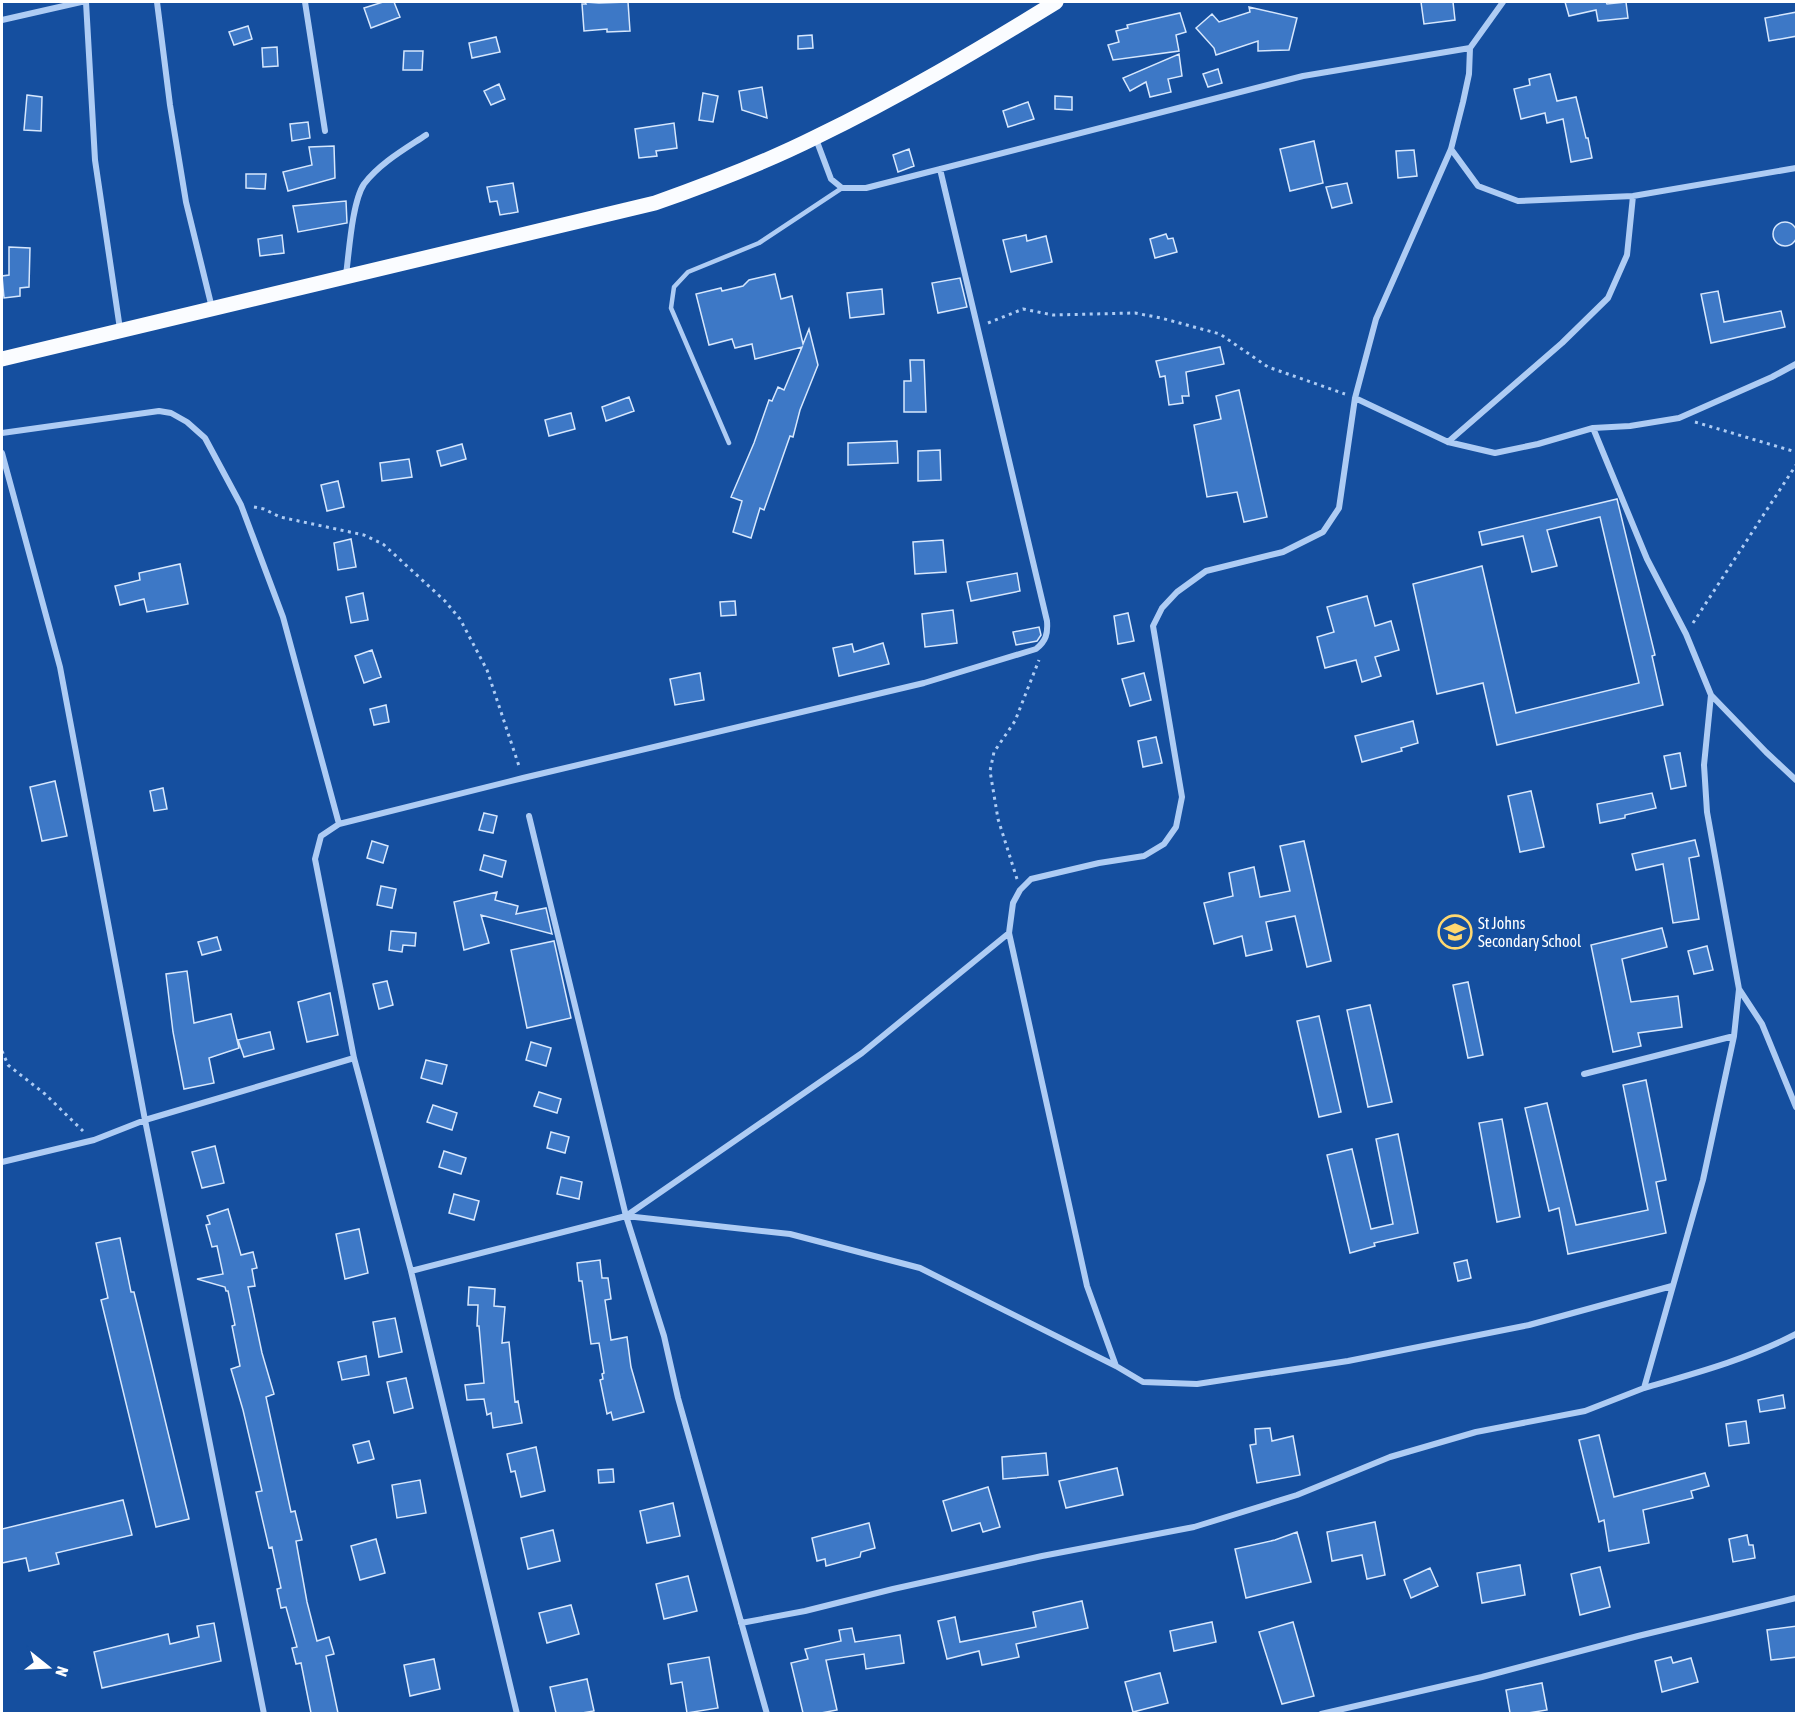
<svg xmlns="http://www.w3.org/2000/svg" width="1798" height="1715" font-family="'Asap Condensed',sans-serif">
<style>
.building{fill:#3d78c6;stroke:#d6e7fd;stroke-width:1.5}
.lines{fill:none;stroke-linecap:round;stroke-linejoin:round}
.path{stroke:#aeccf4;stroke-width:3;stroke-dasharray:3 4.5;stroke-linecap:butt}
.lane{stroke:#aeccf4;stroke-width:4.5}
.street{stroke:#aeccf4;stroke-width:6}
.primary{stroke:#fafcff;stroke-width:15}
.labels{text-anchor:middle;stroke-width:5;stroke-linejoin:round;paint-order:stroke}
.poi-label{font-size:16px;fill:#fff;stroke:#154f9f;text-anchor:start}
</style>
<rect width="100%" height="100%" fill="#154f9f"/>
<path class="building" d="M383,2H394L400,17L371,28L364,8Z
M585,2L599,3L628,2L630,31L607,32V29L584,31L582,4H586Z
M1421,2H1453L1455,20L1424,24Z
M1565,2H1606L1607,4L1626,2L1628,18L1598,21L1596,10L1569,16Z
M1249,7L1297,18L1289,50L1258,51V41L1216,55L1214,48L1196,28L1212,14L1219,22L1250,12Z
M1797,12V36L1769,41L1765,18Z
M1180,13L1186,32L1176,35L1179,51L1113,60L1108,45L1119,42L1116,31L1128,28L1127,25Z
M248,26L252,39L234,45L229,32Z
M812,35L813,48L798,49V36Z
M496,37L500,52L472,58L469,43Z
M277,47L278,66L263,67L262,48Z
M404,51H423L422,70H403Z
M1179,54L1182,76L1168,79L1171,92L1150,97L1146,82L1130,91L1123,78Z
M1218,69L1222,83L1208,87L1203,74Z
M1550,74L1557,101L1576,97L1586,138H1588L1592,158L1571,162L1563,119L1547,123L1545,113L1521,119L1514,89L1530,85L1529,79Z
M499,84L505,99L491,105L484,91Z
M762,87L767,118L742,110L739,91Z
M703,93L718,96L713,122L699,120Z
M27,95L42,97L41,131L24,130Z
M1055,96L1072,97V110L1055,109Z
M1028,102L1034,119L1008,127L1003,111Z
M308,122L310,138L292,141L290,124Z
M674,123L677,148L656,151L657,156L639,158L635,129Z
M1314,141L1323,183L1290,191L1280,149Z
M334,146L335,178L288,191L283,172L312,165L309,147Z
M909,149L914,166L898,172L893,155Z
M1414,150L1417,176L1398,178L1396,151Z
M246,174H266L265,189L246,188Z
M513,183L518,212L500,215L497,201L490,202L487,187Z
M1347,183L1352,203L1332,208L1326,187Z
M346,201L347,223L298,232L293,206Z
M1773 234a12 12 0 1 1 24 0a12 12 0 1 1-24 0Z
M1166,234L1168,239L1173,238L1177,252L1155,258L1150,239Z
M282,235L284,253L260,256L258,239Z
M1026,235L1027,241L1046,236L1052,262L1011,272L1003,240Z
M9,247L30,248L29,287L20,288V296L4,298L2,276L9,275Z
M775,274L781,299L792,296L803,344L809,329L818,365L800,410L793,437L790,436L764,510L760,508L751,538L733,532L742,501L731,497L754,443L769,400L772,401L778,387L784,390L802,347L755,359L752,344L735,348L732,339L709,345L696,294L721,288L722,291L743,286L749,280Z
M960,278L967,307L938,313L932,283Z
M882,289L884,314L850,318L847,293Z
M1718,291L1724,322L1781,311L1785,327L1711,343L1701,294Z
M1220,347L1224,364L1186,372L1189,396H1182L1183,403L1169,405L1165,376L1160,377L1156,361Z
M910,360H924L926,412H904V381H911Z
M1239,390L1267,517L1244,522L1237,492L1207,497L1194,425L1221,419L1216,396Z
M629,397L634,411L606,421L602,407Z
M571,413L575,429L549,436L545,420Z
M897,441L898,463L848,465V443Z
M462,444L466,459L441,466L437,451Z
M940,450L941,480L918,481V451Z
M409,459L412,477L382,481L380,463Z
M338,481L344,507L327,511L321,485Z
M1617,499L1655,655L1652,656L1663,705L1497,745L1483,683L1437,694L1413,584L1482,566L1516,713L1639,683L1600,517L1547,530L1557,566L1532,572L1523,536L1482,545L1479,532Z
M351,539L356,567L338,570L334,543Z
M943,540L946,572L915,574L913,542Z
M180,564L188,604L147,612L144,599L120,605L115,586L140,580L139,573Z
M1017,573L1020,591L971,601L967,582Z
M363,593L368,620L351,623L346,597Z
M1367,596L1375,626L1391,621L1399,650L1375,657L1381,676L1362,682L1356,660L1325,668L1317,637L1334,632L1327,607Z
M735,601L736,615L721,616L720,602Z
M953,610L957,643L925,647L922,614Z
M1128,613L1134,641L1118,644L1114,616Z
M1039,627L1041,635L1037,641L1016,645L1013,632Z
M883,643L889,664L839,676L833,648L852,644L854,652Z
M372,650L381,677L364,683L355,656Z
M700,673L704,700L675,705L670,679Z
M1144,673L1151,700L1130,706L1122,679Z
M386,705L389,722L374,725L370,709Z
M1413,721L1418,743L1401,748L1402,751L1362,762L1355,736Z
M1156,737L1162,763L1143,767L1138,741Z
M1680,753L1686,786L1671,789L1664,756Z
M55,781L67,836L42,841L30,787Z
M163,788L167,809L154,811L150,791Z
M1531,791L1544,847L1520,852L1508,796Z
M1652,793L1656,808L1625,815V818L1600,823L1597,804Z
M484,813L497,816L493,833L479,830Z
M1695,840L1699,856L1689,858L1699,919L1673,923L1663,864L1636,870L1632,854Z
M372,841L388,846L383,863L367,858Z
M1304,841L1331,961L1307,967L1295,916L1266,922L1272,950L1246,956L1242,936L1214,944L1204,903L1233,896L1229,873L1254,867L1260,897L1290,891L1280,846Z
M484,855L506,861L502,877L480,870Z
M381,886L396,889L392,908L377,905Z
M497,892L495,900L518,906L516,914L546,908L552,934L481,915L489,943L464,950L454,902Z
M1662,928L1667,947L1622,959L1631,1002L1678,996L1682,1027L1638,1033L1641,1046L1613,1052L1591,945Z
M391,931L416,933L415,946L403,945L402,952L389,950Z
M217,937L221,950L202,955L198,942Z
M554,941L571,1018L527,1028L511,950Z
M1707,946L1713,970L1694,974L1688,951Z
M187,971L194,1023L231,1014L239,1048L209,1058L214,1083L184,1089L173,1032L166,974Z
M387,981L393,1005L379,1009L373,984Z
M1468,982L1483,1055L1468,1058L1453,985Z
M330,993L338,1035L307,1042L298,1002Z
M1370,1005L1392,1102L1368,1107L1347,1010Z
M1319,1016L1341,1112L1319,1117L1297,1021Z
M270,1032L274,1049L244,1057L238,1040Z
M531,1042L551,1048L546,1066L526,1060Z
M426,1060L447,1065L442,1084L421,1078Z
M1646,1080L1666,1180L1656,1182L1666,1233L1568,1254L1559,1208L1549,1211L1525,1108L1547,1103L1576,1225L1648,1210L1623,1085Z
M539,1092L561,1099L557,1113L534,1106Z
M433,1105L457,1113L452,1130L427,1122Z
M1502,1119L1520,1217L1497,1222L1479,1123Z
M551,1132L569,1137L565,1153L547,1148Z
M1398,1134L1418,1233L1374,1243L1375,1246L1350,1253L1327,1155L1352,1149L1371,1229L1393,1224L1376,1139Z
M215,1146L224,1183L202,1188L192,1152Z
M444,1151L466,1158L461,1174L439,1167Z
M561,1177L582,1182L579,1199L557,1194Z
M454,1194L479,1201L474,1220L449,1213Z
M228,1209L241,1255L253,1252L257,1268L252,1269L255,1286L248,1287L262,1353L274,1394L266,1397L291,1512L295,1511L302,1540L296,1541L307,1602L317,1641L329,1637L334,1654L326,1656L338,1713H311L301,1663L296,1664L292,1648L297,1647L286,1607L281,1608L277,1589L281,1588L272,1547L269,1548L256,1492L262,1491L243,1410L231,1369L240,1366L232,1326L235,1325L228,1291H226L225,1287L197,1279L223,1274L217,1246L212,1247L206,1225L210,1224L207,1216Z
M359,1229L368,1273L345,1279L336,1234Z
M120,1238L131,1292H134L189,1519L156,1527L101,1300L108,1298L96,1243Z
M600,1260L602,1278H608L611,1299L605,1300L611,1340L627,1337L631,1367L644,1412L613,1420L611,1412L607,1414L600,1380L603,1379L602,1374L604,1373L599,1343L591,1344L582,1281H579L577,1263Z
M1467,1260L1471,1278L1458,1281L1454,1263Z
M469,1287L495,1289L494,1306L505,1307L502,1343L509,1342L515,1402L518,1401L522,1423L493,1428L491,1413L487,1415L484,1399L467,1400L465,1385L484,1383L479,1326H477L478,1305H468Z
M395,1318L402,1352L379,1357L373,1322Z
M366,1356L369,1375L342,1380L338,1362Z
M406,1378L413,1408L394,1413L387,1382Z
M1783,1395L1785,1408L1760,1412L1758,1400Z
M1746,1421L1749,1443L1729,1446L1726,1424Z
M1270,1428L1272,1441L1293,1436L1300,1475L1257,1483L1250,1445L1256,1444L1255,1429Z
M1599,1435L1614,1497L1705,1473L1709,1486L1691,1491L1693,1498L1643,1510L1649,1543L1609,1551L1604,1520L1599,1522L1579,1440Z
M369,1441L374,1459L358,1463L353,1445Z
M536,1447L545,1491L521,1497L515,1471L511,1472L507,1454Z
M1046,1453L1048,1475L1003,1479L1002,1457Z
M1117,1468L1123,1495L1066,1508L1059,1481Z
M613,1469L614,1482L599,1483L598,1470Z
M420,1480L426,1513L397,1518L392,1485Z
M988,1487L1000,1527L983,1532L980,1523L952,1531L943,1501Z
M123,1500L132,1535L56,1553L59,1564L29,1571L26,1558L2,1563V1529Z
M673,1503L680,1536L647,1543L640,1511Z
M1375,1522L1385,1575L1367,1579L1362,1555L1332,1561L1327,1532Z
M869,1523L875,1548L861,1552L860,1557L826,1566L825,1559L817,1561L812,1538Z
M553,1530L560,1561L528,1569L521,1538Z
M1297,1532L1311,1582L1246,1598L1235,1549L1275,1540Z
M1747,1535L1749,1545H1753L1755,1558L1733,1562L1729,1539Z
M376,1539L385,1573L360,1580L351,1546Z
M1520,1565L1525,1595L1482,1603L1477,1573Z
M1600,1567L1610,1607L1580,1615L1571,1574Z
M1430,1568L1438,1586L1411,1598L1404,1580Z
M688,1576L697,1611L664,1619L656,1584Z
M1082,1601L1088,1628L1016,1644L1019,1657L982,1665L979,1651L947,1659L938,1621L955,1617L960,1642L1036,1627L1033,1612Z
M571,1605L579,1634L547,1643L539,1613Z
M1212,1622L1216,1642L1174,1651L1170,1631Z
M1293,1622L1314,1696L1282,1704L1259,1632Z
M214,1623L221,1661L102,1688L94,1652L168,1634L170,1644L199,1637L197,1626Z
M1797,1626V1657L1771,1660L1767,1630Z
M852,1628L855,1642L900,1635L904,1663L866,1669L864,1654L826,1660L837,1710L821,1713H803L791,1663L808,1659L805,1649L841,1641L839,1630Z
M709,1657L718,1708L687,1713L682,1682L671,1684L668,1664Z
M1671,1657L1673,1663L1691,1658L1698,1682L1662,1692L1655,1661Z
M434,1659L440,1689L410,1696L404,1665Z
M1160,1673L1168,1703L1133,1712L1125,1682Z
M587,1679L594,1711L582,1713H556L550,1687Z
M1542,1683L1547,1710L1528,1713H1510L1506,1690Z"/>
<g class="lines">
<path class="path" d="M988,323L1023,309L1053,315L1135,313L1161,318L1220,334L1268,367L1345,394
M1695,422L1796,452
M254,507L264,509L280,517L364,535L383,544L445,601L460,619L487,670L520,769
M1693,623L1796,465
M1017,879L998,819L990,771L994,752L1015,721L1039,660
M2,1051L8,1065L45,1094L83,1131"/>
<path class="lane" d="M729,443L671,308L674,287L688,272L759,243L842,188"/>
<path class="street" d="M86,2L95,160L120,329
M157,2L170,105L186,202L212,308
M305,2L325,131
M1503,2L1470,48L1469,74L1463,102L1451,149L1376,319L1355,398L1339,508L1323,532L1283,552L1206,571L1177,592L1162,608L1153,626L1182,797L1176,827L1164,844L1144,856L1099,863L1031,879L1020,890L1013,903L1009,933L1087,1286L1116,1366L1143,1382L1197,1384L1348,1361L1529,1325L1672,1286
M2,20L81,2
M816,139L831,179L842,188H866L1303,76L1470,48
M1451,149L1478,186L1518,201L1633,196L1796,168
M346,275C349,253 352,202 364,184C380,163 405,149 426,135
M1355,398L1448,442L1495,453L1538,444L1593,428L1630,426L1679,418L1772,377L1796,364
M1593,428L1647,559L1686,634L1711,695L1766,752L1796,780
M2,433L159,411L171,413L187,422L205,438L241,505L283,617L339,824
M1448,442L1562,343L1608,298L1627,255L1633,196
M2,453L60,667L145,1120L264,1714
M529,816L626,1216L664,1336L678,1398L767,1714
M1739,989L1762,1024L1796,1107
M1584,1074L1734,1036
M2,1162L94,1140L145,1120L354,1058
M626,1216L790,1234L920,1268L1116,1366
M411,1271L626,1216L862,1053L1009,933
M1644,1388C1696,1373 1748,1359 1796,1334
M741,1623L805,1611L893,1589L1042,1556L1194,1527L1297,1495L1390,1457L1476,1432L1585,1411L1644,1388L1703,1180L1734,1036L1739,989L1707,812L1704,765L1711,695
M517,1714L411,1271L354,1058L315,859L321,836L339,824L523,778L924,683L1036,649C1046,641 1048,634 1047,621L940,169
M1321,1714L1482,1677L1638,1636L1796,1598"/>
<path class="primary" d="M2,359L655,203C709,184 764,163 816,137C899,97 978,50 1056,2"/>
</g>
<defs>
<symbol id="school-ring" viewBox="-11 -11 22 22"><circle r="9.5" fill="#154f9f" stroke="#ffd870" stroke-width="1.5"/><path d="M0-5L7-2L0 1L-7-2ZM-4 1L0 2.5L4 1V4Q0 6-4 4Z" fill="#ffd870"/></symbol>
</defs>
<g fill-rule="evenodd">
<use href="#school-ring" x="1436" y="913" width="38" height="38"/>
</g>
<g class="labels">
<g class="poi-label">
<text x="1478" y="929">St Johns<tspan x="1478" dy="18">Secondary School</tspan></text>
</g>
</g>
<rect width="1798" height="1715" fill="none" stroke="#ffffff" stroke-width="6"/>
<g transform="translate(48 1667) rotate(108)" stroke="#154f9f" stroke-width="4.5" paint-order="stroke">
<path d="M0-4.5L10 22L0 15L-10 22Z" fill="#ffffff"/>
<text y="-9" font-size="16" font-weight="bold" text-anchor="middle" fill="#ffffff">N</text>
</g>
</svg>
